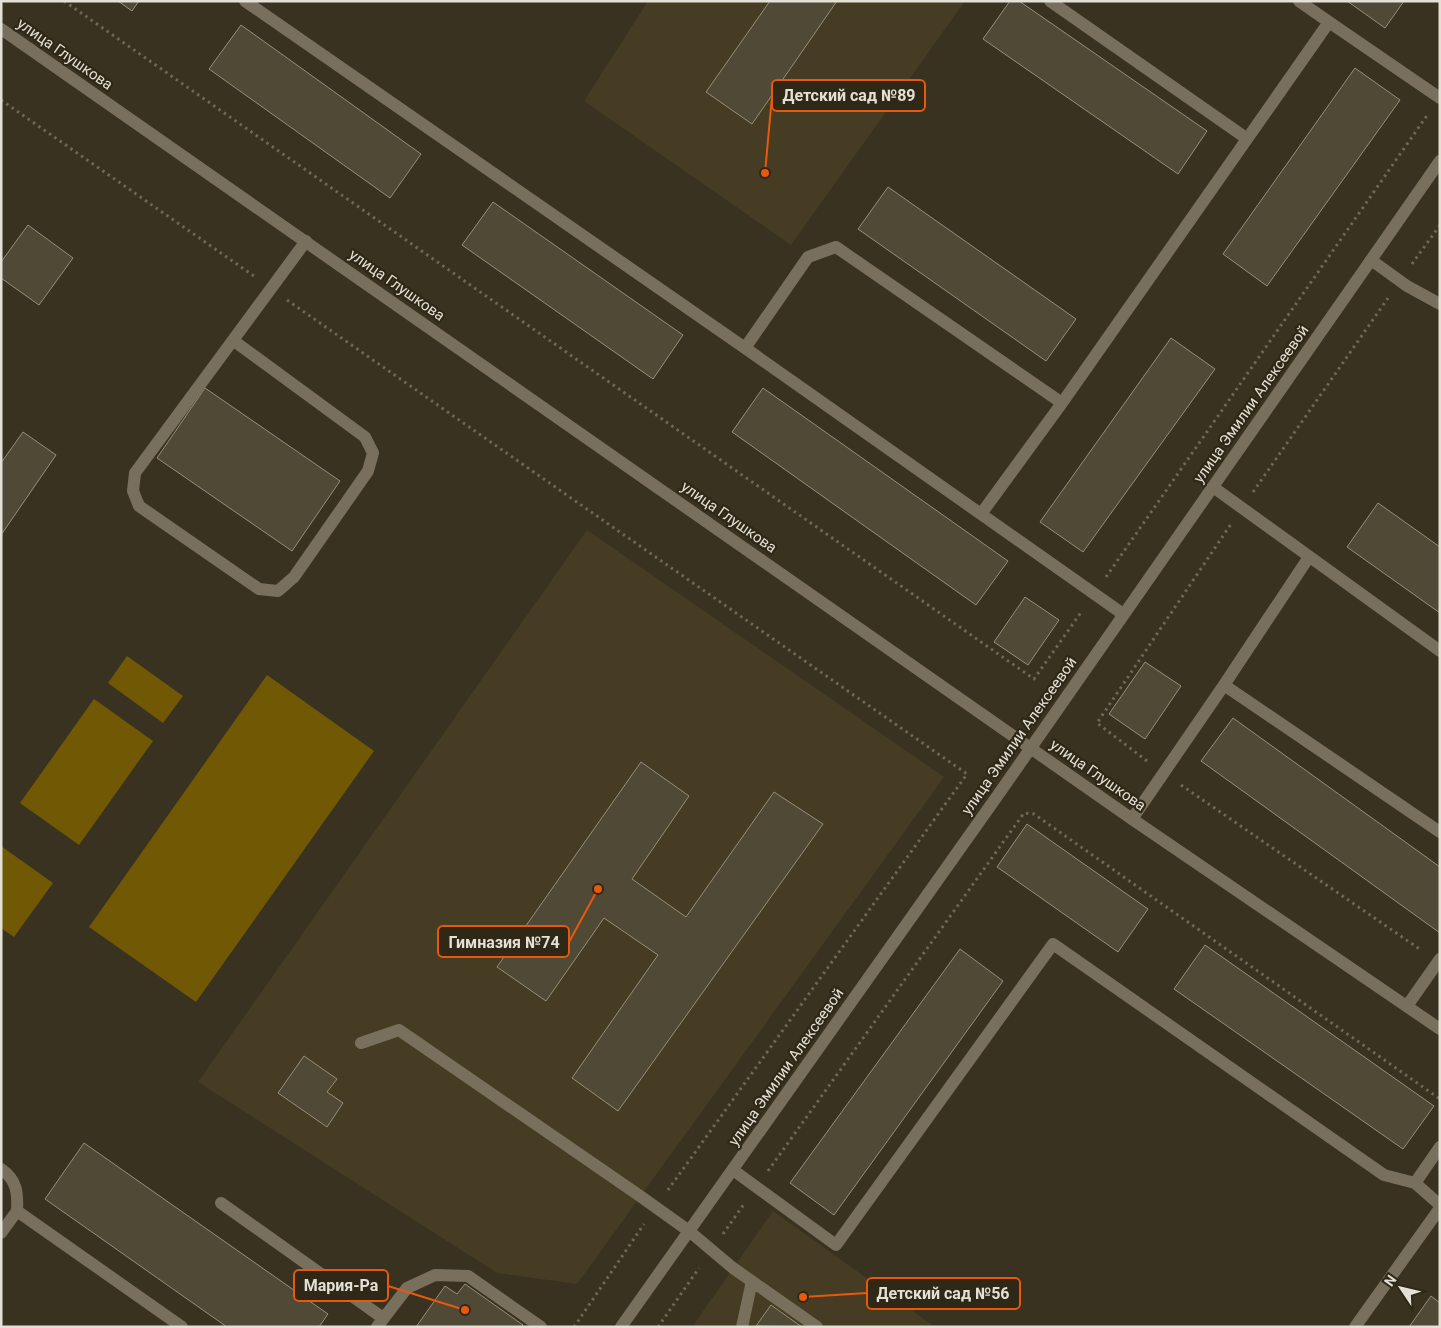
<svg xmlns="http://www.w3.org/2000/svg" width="1441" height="1328" font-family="Roboto,sans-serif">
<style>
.built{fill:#453c23}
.green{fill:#715804}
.building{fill:#504936;stroke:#978f7a}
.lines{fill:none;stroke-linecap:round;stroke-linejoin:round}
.path{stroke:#6d6757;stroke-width:3;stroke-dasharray:2.5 4;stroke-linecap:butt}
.service{stroke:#78705c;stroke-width:12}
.minor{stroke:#78705c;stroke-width:12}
.tertiary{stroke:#78705c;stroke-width:12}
.labels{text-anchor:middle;stroke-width:4.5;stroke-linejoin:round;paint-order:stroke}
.street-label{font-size:15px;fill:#e4e0d5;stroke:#2f2817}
.leader{fill:none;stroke:#e8590c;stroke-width:2}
.callout-dot{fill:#e8590c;stroke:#2f2817;stroke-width:2}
.callout{fill:#2f2817;stroke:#e8590c;stroke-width:2}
.callout-label{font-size:16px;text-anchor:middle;font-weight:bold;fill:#e4e0d5}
</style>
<rect width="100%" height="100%" fill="#393220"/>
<path class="built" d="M648,1H965L791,245L584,101Z
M587,530L944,777L577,1284L497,1273L198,1082Z
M773,1211L935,1327H692Z"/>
<path class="green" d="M127,656L183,696L163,723L108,683Z
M267,675L374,751L196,1002L89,927Z
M94,699L153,741L79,845L20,803Z
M1,846L53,883L14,937L1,928Z"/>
<path class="building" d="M118,1H139L132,11Z
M770,1H837L752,124L706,92Z
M1010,1H1019L1207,131L1178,174L983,39Z
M1347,1H1404L1385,28Z
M241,25L421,154L390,198L209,69Z
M1355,68L1400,100L1267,286L1223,254Z
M888,187L1076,319L1046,361L858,229Z
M493,202L683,335L653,379L462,245Z
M28,225L73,258L39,305L1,278V262Z
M1171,338L1215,369L1083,552L1040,522Z
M205,388L340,481L292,551L157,458Z
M763,388L1008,561L976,605L732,432Z
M23,432L56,455L1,535V463Z
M1378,503L1440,547V613L1347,547Z
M1025,597L1059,620L1028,665L994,642Z
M1145,662L1181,686L1145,739L1109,714Z
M1233,718L1440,867V933L1201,761Z
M641,762L689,796L632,879L686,917L774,792L823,824L618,1111L572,1078L658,955L604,918L546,1001L497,967Z
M1027,824L1148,909L1118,952L997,867Z
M1205,945L1434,1106L1403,1149L1174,989Z
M960,949L1003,981L834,1215L790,1183Z
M304,1056L337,1079L327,1092L343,1103L327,1127L278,1093Z
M84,1143L328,1314L319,1327H227L45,1199Z
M465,1284L523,1325L521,1327H416L445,1286L457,1294Z
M1431,1296L1440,1303V1327H1409Z
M771,1305L802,1327L756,1326Z"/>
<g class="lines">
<path class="path" d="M64,1L1034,679L1082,611
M1,100L254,276
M1412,264L1440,225
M287,300L967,774L668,1190
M1253,492L1388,298
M1106,577L1428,114
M1147,761L1097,723L1231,524
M1181,785L1421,950
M768,1171L1024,813L1034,814L1440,1099
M723,1234L744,1204
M574,1327L644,1224
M658,1327L699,1268"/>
<path class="service" d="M245,1L745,348L1123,614
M1050,1L1246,138
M1329,22L1440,98
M1371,260L1407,286L1440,304
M234,341L365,437L373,453L368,471L294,577L278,591L259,589L139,506L133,491L135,473L306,241
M745,348L808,257L836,247L1062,403
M1213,487L1440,651
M981,514L1062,403L1329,22L1299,1
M1224,685L1440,832
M1132,819L1224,685L1309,557
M1407,1006L1440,959
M361,1043L399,1030L640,1196L689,1231L733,1268L817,1327
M1,1169C17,1180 18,1193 17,1211L182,1327
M733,1170L836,1245L1053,944L1384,1175L1415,1183L1440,1205
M1415,1183L1440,1147
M221,1203L383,1318
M1,1233L17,1211
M377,1327L407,1288L435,1275L468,1276L541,1327
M742,1327L752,1281
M1355,1327L1440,1208"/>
<path class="minor" d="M1,29L1132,819L1440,1029"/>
<path class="tertiary" d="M621,1327L998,795L1440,161"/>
</g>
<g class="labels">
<g class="street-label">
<text transform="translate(65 54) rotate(35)" y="5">улица Глушкова</text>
<text transform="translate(397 285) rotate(35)" y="5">улица Глушкова</text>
<text transform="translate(1251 404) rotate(-55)" y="5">улица Эмилии Алексеевой</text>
<text transform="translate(729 517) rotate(35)" y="5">улица Глушкова</text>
<text transform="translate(1019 736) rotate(-55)" y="5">улица Эмилии Алексеевой</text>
<text transform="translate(1098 775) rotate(35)" y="5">улица Глушкова</text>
<text transform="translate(786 1067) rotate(-55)" y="5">улица Эмилии Алексеевой</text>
</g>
</g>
<path class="leader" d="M765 173L772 96M598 889L569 942M465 1310L388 1286M803 1297L867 1293"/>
<g class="callout-dot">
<circle cx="765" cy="173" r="5"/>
<circle cx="598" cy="889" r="5"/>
<circle cx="465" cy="1310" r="5"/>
<circle cx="803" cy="1297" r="5"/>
</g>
<g class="callout">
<rect x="772" y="80" width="153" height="31" rx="5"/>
<rect x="438" y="926" width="131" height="31" rx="5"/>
<rect x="294" y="1270" width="94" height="31" rx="5"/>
<rect x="867" y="1278" width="153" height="31" rx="5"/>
</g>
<g class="callout-label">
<text x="849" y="101">Детский сад №89</text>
<text x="504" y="948">Гимназия №74</text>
<text x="341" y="1291">Мария-Ра</text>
<text x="943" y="1299">Детский сад №56</text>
</g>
<rect width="1441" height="1328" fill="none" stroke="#e4e0d5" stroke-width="5"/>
<g transform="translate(1401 1288) rotate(305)" stroke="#2f2817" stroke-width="4" paint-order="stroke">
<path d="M0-4L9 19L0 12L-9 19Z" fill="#e4e0d5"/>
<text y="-8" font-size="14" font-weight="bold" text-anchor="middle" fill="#e4e0d5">N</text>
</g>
</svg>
